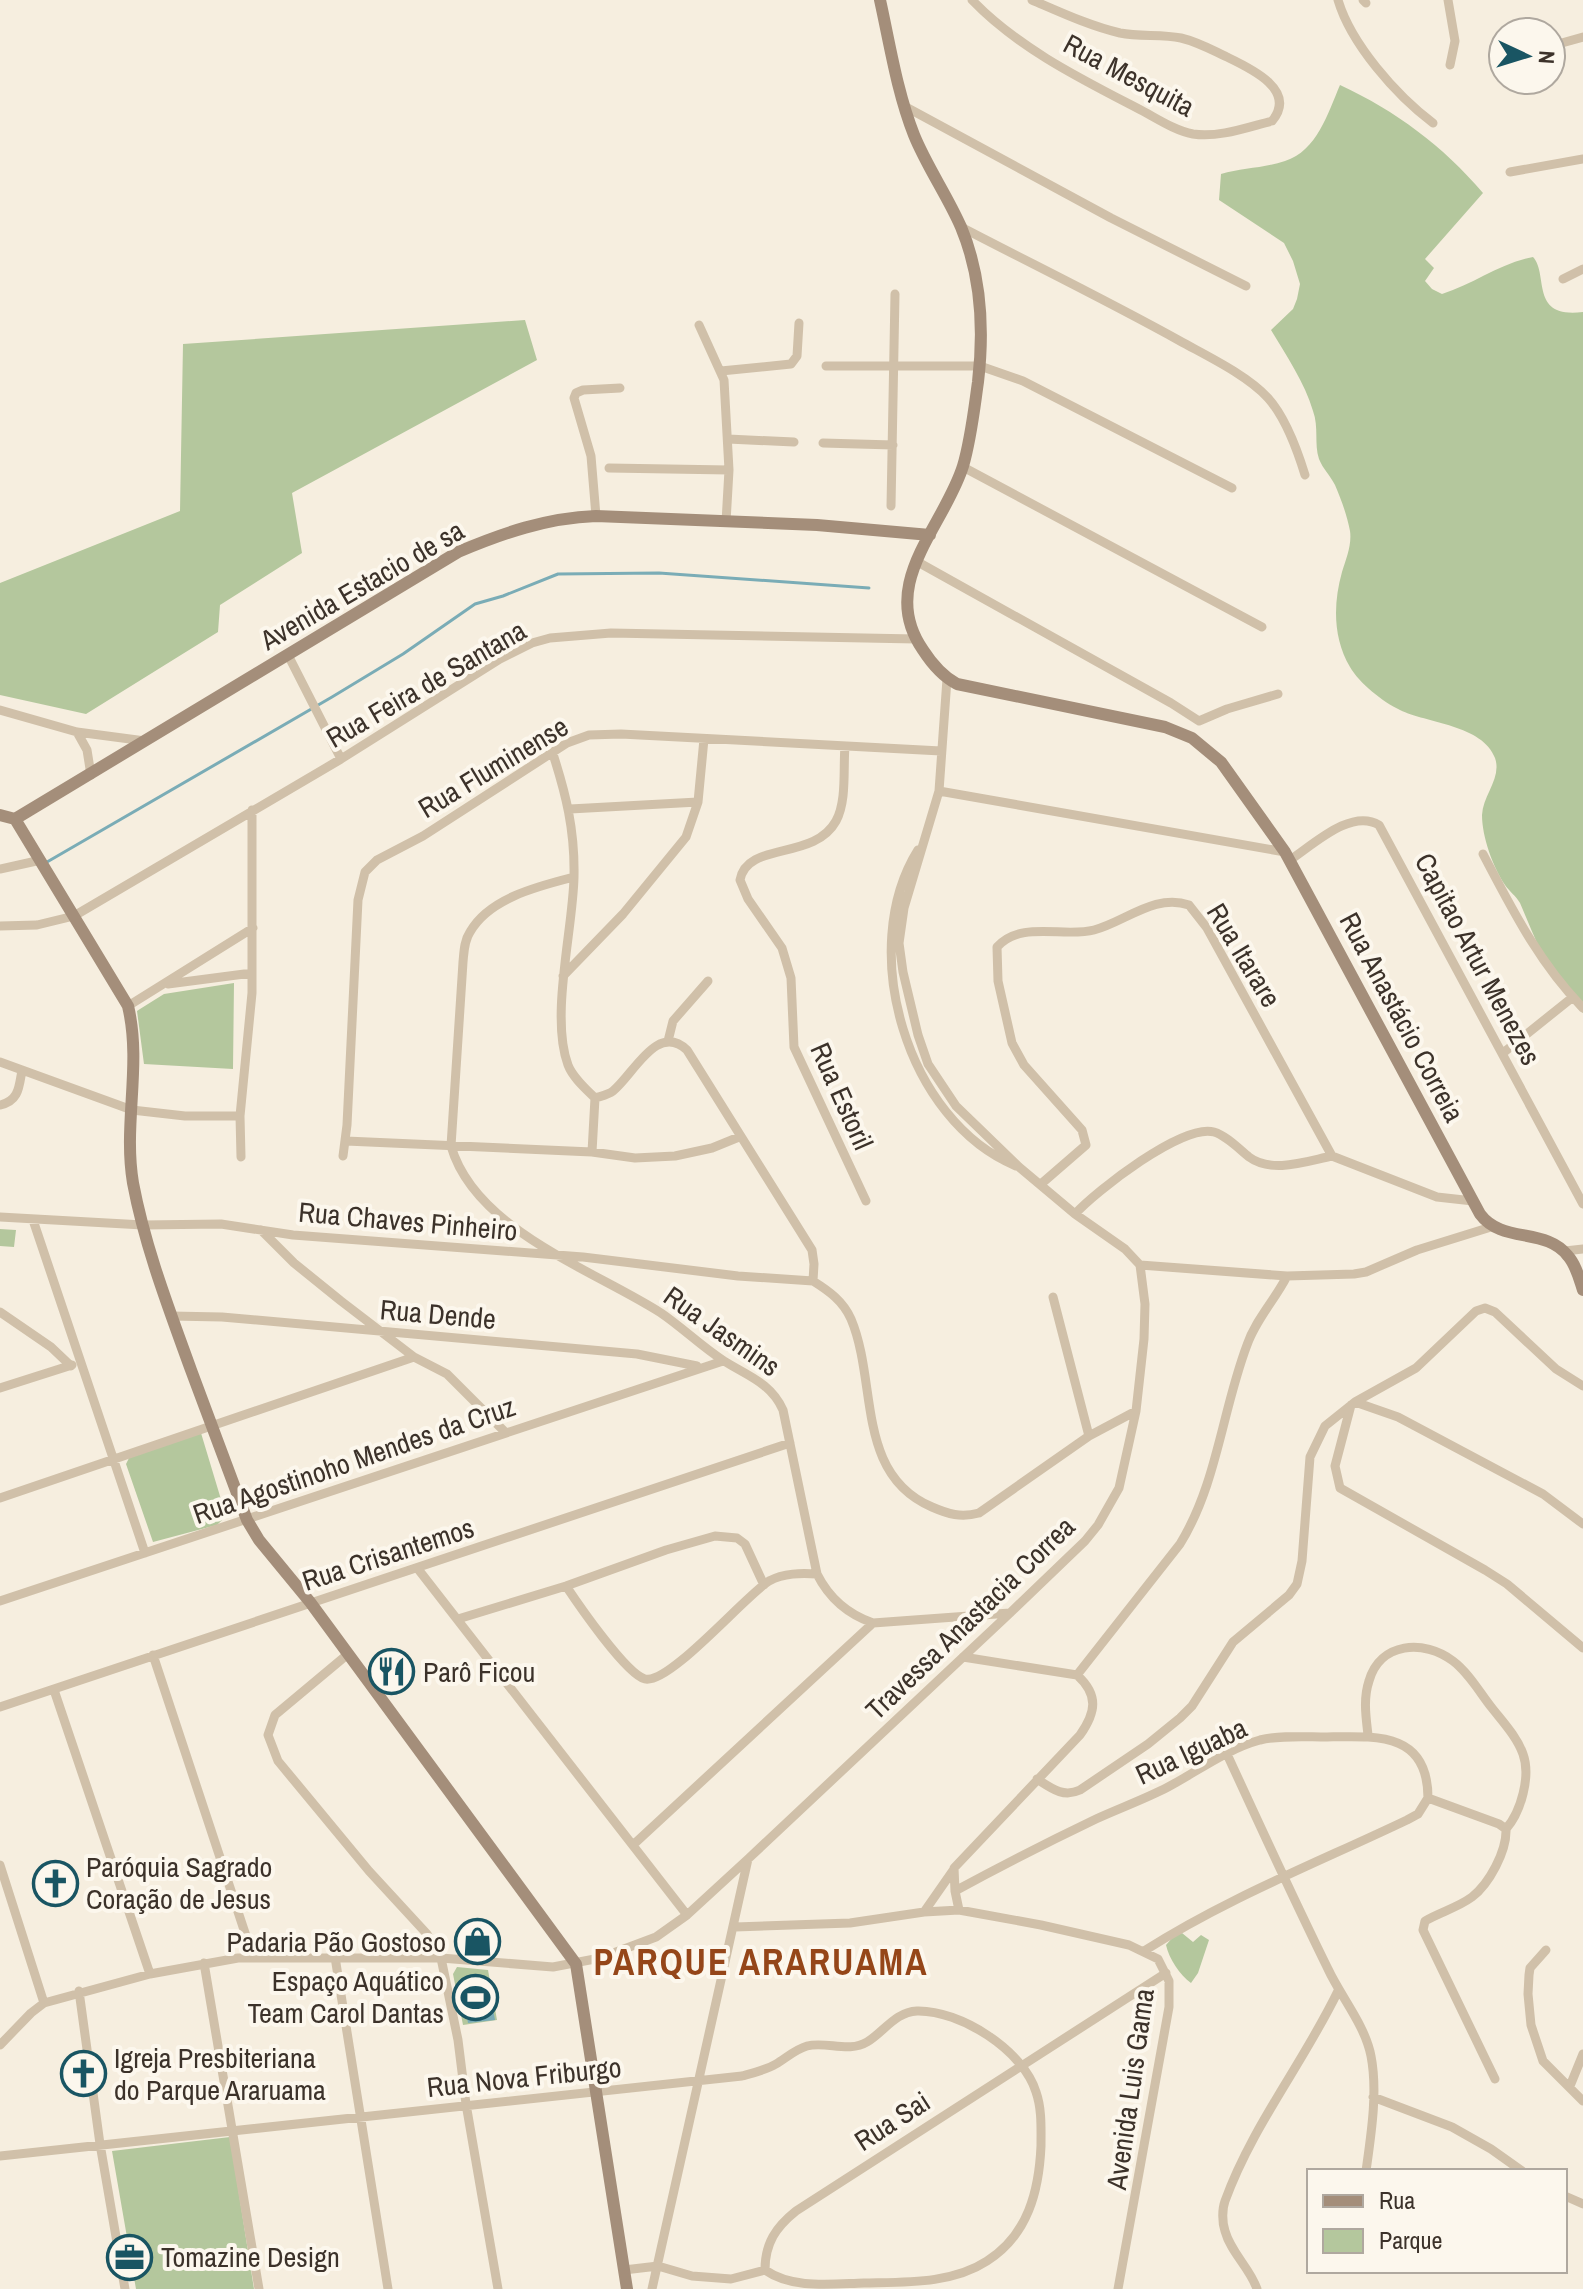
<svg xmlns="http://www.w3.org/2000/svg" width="1583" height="2289" font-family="'Archivo Narrow',sans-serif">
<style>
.green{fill:#b4c79d}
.water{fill:#7aacb6}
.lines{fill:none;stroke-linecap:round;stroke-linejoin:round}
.stream{stroke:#7aacb6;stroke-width:3}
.street{stroke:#d0c0a9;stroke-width:9}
.secondary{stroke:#a48e7a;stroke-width:12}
.labels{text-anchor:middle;stroke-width:8;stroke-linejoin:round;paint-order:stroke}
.street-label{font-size:28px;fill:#3c322a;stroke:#fcf7ed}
.poi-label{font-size:28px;fill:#3c322a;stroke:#fcf7ed;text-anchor:start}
.district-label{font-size:36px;font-weight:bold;letter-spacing:2px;fill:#954619;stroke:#fcf7ed}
</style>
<rect width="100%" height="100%" fill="#f6eedf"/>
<path class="green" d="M1340,85C1396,111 1443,146 1483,193L1425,259L1434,268L1425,281L1432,289L1442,294C1474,284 1500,263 1533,257C1549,274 1529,319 1583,312V1013C1552,985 1536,940 1520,903C1516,896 1509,891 1505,885C1493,867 1482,837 1482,815C1483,795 1502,778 1495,758C1483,725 1426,723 1400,710C1383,702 1359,683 1350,667C1333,638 1333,604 1342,572C1346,559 1352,545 1350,531C1347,515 1341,499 1335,485C1330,475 1323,469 1319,459C1314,444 1319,427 1313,411C1305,383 1286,355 1271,330L1293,309L1297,299L1300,284L1293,261L1284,243L1219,200L1221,174C1242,168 1264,168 1285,161C1317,151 1328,113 1340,85Z
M525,320L537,360L292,493L302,553L220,605L218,632L86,714L0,695V583L180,511L183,344Z
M234,983L233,1069L144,1064L137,1011L140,1009L164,994Z
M0,1229L16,1230L14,1247L0,1246Z
M201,1433L226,1516L217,1525L153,1542L126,1464L129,1458Z
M1182,1933L1193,1942L1201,1935L1209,1940L1198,1973L1191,1983C1180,1975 1169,1959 1166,1945L1174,1936Z
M457,1967L488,1970L497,2020L463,2025L453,1974Z
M230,2137L254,2289H136L112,2151Z"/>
<path class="water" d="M492,2004L495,2020L468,2023L465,2006Z"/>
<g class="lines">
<path class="stream" d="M47,862L332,697L403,654L475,604L503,596L558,574L659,573L869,588"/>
<path class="street" d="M972,0C1017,47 1079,78 1137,108C1155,117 1173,130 1193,134C1219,138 1248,127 1272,121C1298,90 1250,68 1227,57C1212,50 1198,42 1181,38C1161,34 1140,37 1120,33C1090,26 1060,12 1032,0
M1338,0C1351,44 1396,95 1433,123
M1363,0L1366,3
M1448,0L1455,41L1450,65
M1551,46L1583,37
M904,106L1111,218L1246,286
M1510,172L1583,159
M961,227C1034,265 1108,301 1180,341C1207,356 1247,375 1268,398C1286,418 1297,449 1305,475
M1563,279L1583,269
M826,366H980L1023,381L1232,488
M721,371L791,364L797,356L799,323
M728,439L794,442
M823,443L893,445
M963,467L1262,627
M609,468L729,470L724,380L699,325
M891,506L895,294
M596,516L591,456L574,398L576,393L583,390L620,388
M726,522L729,470
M916,561L1171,703L1199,721
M288,655L341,759
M0,710L77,732L145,741
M1199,721L1227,709L1278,694
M77,732L87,750L91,775
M845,746C843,769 847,801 836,821C814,861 747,841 740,880L748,899L782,948L791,978L794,1047L866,1201
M552,751C566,794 575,830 574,877C573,929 550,1017 568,1065C573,1078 586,1089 595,1098L592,1152
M939,791L1285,852
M570,809L698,802
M918,850C856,949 907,1121 1016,1166
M1483,854C1512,909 1539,963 1583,1008
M1290,860C1313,845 1351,808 1379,825L1583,1204
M0,869L41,860
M574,877C539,886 489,898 470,932C464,941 464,952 463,962L451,1146C475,1230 594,1270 661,1313C683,1328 702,1347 724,1361C748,1376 771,1383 783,1410L817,1574C829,1598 847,1614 873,1623L1010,1613
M0,926L37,925L74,916L341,759L500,659L532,643L550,638L611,633L916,639
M563,976L623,914L686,837L698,802L704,739
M168,984L252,973
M128,1006L253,928
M668,1041L673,1021L708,981
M1503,1053L1573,997
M0,1062L132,1110L185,1116H240
M595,1098C601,1096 608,1095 613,1091C634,1074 657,1022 687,1050L812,1250L814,1264L813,1281
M0,1105C19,1101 19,1087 22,1070
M346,1141L592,1152L635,1158L675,1156L712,1148L739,1137
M343,1156L347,1125L358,900L365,872L377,860L423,836L567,743L589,735L621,734L941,751
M241,1157L240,1116L252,993V810
M1041,1184L1086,1145L1082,1130L1024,1065L1012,1043L998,981L997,947C1021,920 1064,938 1094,930C1125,922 1155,893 1189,905L1207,928L1332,1156L1437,1197L1473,1201
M1075,1214C1096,1191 1183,1123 1214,1132C1227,1136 1239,1149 1249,1157C1272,1174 1307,1161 1332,1156
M0,1217L143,1225L221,1224L293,1235L583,1257L738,1276L813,1281
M33,1220L145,1553
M261,1230L294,1263L341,1301L414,1357L447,1374L505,1432
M1565,1251L1583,1249
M1140,1265L1287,1276L1354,1274L1366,1272L1417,1250L1491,1227
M813,1281C829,1291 843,1301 851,1319C878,1383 855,1474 932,1507C948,1514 961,1518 979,1513L1089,1436L1136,1411
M1053,1297L1089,1436
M0,1312L51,1347L71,1366
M171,1316L222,1317L637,1354L697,1366
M0,1388L72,1365
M1355,1402L1398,1417L1543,1494L1583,1524
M1351,1405L1335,1466L1340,1488L1485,1570L1507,1584L1583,1648
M0,1498L414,1357
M418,1569L687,1915
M566,1586C578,1604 626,1674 645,1679C669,1685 745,1596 769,1581C784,1573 801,1573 817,1574
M0,1601L723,1361
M458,1619L566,1586L666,1550L715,1536L737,1538L745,1544L764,1585
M348,1654L275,1715L268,1735L278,1761L369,1871L427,1934L441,1958L458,2040L466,2104L498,2289
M153,1655L253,1957
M1077,1675L1180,1544C1217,1484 1222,1411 1247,1345C1256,1319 1275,1300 1287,1276
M54,1690L150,1974
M0,1707L790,1443
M1368,1735C1366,1717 1363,1699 1369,1681C1380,1642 1424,1639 1453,1661C1469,1673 1480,1693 1492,1708C1503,1722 1517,1737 1523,1754C1531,1776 1521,1812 1506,1829
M1227,1754C1260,1826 1293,1898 1328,1969C1341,1997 1365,2025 1371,2056C1378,2092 1371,2135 1366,2171
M1037,1779C1051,1788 1063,1798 1080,1790L1148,1744L1180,1718L1192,1706L1233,1642L1289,1595L1297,1584L1302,1561L1310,1457L1325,1426L1355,1402L1416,1368L1476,1311L1485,1308L1495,1312L1556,1369L1583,1386
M1428,1798L1499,1824L1506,1829C1507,1851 1489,1884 1472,1897C1457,1908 1440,1912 1425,1921L1423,1930L1495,2079
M633,1845L873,1623
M0,1865L44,2003
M955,1891C1001,1866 1048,1842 1096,1819C1120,1808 1145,1799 1168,1787C1198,1771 1227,1749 1260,1740C1281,1735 1305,1737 1327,1737C1377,1736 1428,1732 1428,1798
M959,1910L955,1891L954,1868L1080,1735C1096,1712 1099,1695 1077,1675L963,1657
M924,1912L954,1869
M735,1927L850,1923L924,1912L959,1910L1041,1925L1129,1945L1158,1959L1169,1981V2007L1118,2289
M1546,1950L1530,1968L1529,1975L1528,1994L1531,2025L1543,2061L1583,2101
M1144,1951C1227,1898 1319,1862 1407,1820L1418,1814L1428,1798
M335,1957L388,2289
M204,1963L259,2289
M79,1991L100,2144L125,2289
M0,2045L31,2013L44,2003L150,1974L238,1958H441L553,1967L600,1958L656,1937L687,1915L748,1859L1010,1613L1085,1541L1098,1525L1119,1488L1136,1411L1144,1339L1145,1304L1140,1265L1125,1249L1075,1214L1019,1167L956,1106L928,1064L918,1035L903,972L899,943L904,908L939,791L947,679
M1570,2086L1583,2054
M1373,2097L1452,2127L1491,2149L1522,2171
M0,2156L742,2076C753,2073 766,2070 776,2064C786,2058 796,2049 807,2046C826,2041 849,2053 867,2042C884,2032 895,2012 917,2011C960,2010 1023,2050 1036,2092C1042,2109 1041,2128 1041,2146C1039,2191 1028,2235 987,2261C952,2284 905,2282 864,2283C830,2284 792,2289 765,2270
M1565,2196L1583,2204
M624,2270L658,2266L692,2276L731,2279L765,2270C765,2243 776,2227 796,2211L1166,1973
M652,2289L748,1859
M1257,2289C1250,2268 1231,2253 1225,2231C1222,2222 1222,2209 1225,2201C1252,2126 1304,2062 1338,1991"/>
<path class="secondary" d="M880,0C890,45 897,92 914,135C927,167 947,195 961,227C981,275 984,331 978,382C974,410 971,439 963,466C944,527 877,584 923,650C932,664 942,676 957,684L1165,727L1192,738L1221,762L1285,852L1480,1214C1502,1244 1546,1227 1568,1256C1576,1265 1579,1278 1583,1290
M0,815L15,819L458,552C503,533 546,518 596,516L817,525L930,535
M15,819L128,1006C142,1065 123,1124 133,1183C145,1247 169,1309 191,1370C210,1420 228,1470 247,1520L259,1540L310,1602L576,1964L627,2289"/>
</g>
<defs>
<symbol id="restaurant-ring" viewBox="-11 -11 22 22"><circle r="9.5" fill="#fcf7ed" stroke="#195563" stroke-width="1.5"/><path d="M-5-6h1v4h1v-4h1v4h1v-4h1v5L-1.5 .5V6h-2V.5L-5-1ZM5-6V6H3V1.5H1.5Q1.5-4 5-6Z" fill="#195563"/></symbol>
<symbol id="church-ring" viewBox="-11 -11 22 22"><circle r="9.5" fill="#fcf7ed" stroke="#195563" stroke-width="1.5"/><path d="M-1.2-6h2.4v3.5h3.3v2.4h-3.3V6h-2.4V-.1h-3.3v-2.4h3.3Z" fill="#195563"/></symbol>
<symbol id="shop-ring" viewBox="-11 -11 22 22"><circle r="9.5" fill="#fcf7ed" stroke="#195563" stroke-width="1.5"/><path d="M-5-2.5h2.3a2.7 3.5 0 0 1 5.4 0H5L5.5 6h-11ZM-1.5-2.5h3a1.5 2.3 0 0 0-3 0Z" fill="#195563"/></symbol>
<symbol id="stadium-ring" viewBox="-11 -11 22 22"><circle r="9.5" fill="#fcf7ed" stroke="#195563" stroke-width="1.5"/><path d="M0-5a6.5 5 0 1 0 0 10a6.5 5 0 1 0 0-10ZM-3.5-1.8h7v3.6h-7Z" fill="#195563"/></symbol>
<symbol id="office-ring" viewBox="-11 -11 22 22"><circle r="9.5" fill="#fcf7ed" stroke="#195563" stroke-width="1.5"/><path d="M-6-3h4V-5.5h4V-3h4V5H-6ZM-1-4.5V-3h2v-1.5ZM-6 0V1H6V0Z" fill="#195563"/></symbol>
</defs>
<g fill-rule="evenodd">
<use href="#restaurant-ring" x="366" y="1646" width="51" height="51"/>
<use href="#church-ring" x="30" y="1858" width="51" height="51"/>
<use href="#shop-ring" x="452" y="1916" width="51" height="51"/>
<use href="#stadium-ring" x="450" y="1972" width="51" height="51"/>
<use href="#church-ring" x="58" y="2048" width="51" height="51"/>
<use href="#office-ring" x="104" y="2232" width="51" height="51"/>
</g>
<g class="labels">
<g class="street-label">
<text transform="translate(1129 75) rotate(28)" y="10">Rua Mesquita</text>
<text transform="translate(362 585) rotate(-30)" y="10">Avenida Estacio de sa</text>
<text transform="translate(426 684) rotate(-30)" y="10">Rua Feira de Santana</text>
<text transform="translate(493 767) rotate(-31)" y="10">Rua Fluminense</text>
<text transform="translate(1244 955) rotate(59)" y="10">Rua Itarare</text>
<text transform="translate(1478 959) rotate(62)" y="10">Capitao Artur Menezes</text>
<text transform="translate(1402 1017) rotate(62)" y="10">Rua Anastácio Correia</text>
<text transform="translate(842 1096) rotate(66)" y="10">Rua Estoril</text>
<text transform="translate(408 1221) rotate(5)" y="10">Rua Chaves Pinheiro</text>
<text transform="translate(438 1314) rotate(5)" y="10">Rua Dende</text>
<text transform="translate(722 1331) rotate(35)" y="10">Rua Jasmins</text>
<text transform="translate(354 1460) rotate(-19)" y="10">Rua Agostinoho Mendes da Cruz</text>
<text transform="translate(388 1554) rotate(-18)" y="10">Rua Crisantemos</text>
<text transform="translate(970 1618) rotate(-44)" y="10">Travessa Anastacia Correa</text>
<text transform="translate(1191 1751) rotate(-25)" y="10">Rua Iguaba</text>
<text transform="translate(524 2077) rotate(-6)" y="10">Rua Nova Friburgo</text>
<text transform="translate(1130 2089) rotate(-82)" y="10">Avenida Luis Gama</text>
<text transform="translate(892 2121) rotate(-33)" y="10">Rua Sai</text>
</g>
<g class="poi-label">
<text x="423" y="1682">Parô Ficou</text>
<text x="86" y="1877">Paróquia Sagrado<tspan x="86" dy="32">Coração de Jesus</tspan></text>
<text x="446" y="1952" text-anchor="end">Padaria Pão Gostoso</text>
<text x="444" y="1991" text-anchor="end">Espaço Aquático<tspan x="444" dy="32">Team Carol Dantas</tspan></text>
<text x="114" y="2068">Igreja Presbiteriana<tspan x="114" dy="32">do Parque Araruama</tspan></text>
<text x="161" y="2267">Tomazine Design</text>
</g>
<g class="district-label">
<text x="761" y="1975">PARQUE ARARUAMA</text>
</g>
</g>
<rect x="1307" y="2169" width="260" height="104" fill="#fcf7ed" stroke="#afa89f" stroke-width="2"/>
<rect x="1323" y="2195" width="40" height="12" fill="#a48e7a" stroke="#afa89f" stroke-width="2"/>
<text x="1379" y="2209" font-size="24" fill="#3c322a">Rua</text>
<rect x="1323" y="2229" width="40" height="24" fill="#b4c79d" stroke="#afa89f" stroke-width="2"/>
<text x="1379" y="2249" font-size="24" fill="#3c322a">Parque</text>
<g transform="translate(1527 56) rotate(94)"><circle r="38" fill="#fcf7ed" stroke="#afa89f" stroke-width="2"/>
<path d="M0-6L14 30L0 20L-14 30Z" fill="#195563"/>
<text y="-12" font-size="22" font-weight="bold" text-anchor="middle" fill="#3c322a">N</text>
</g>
</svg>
